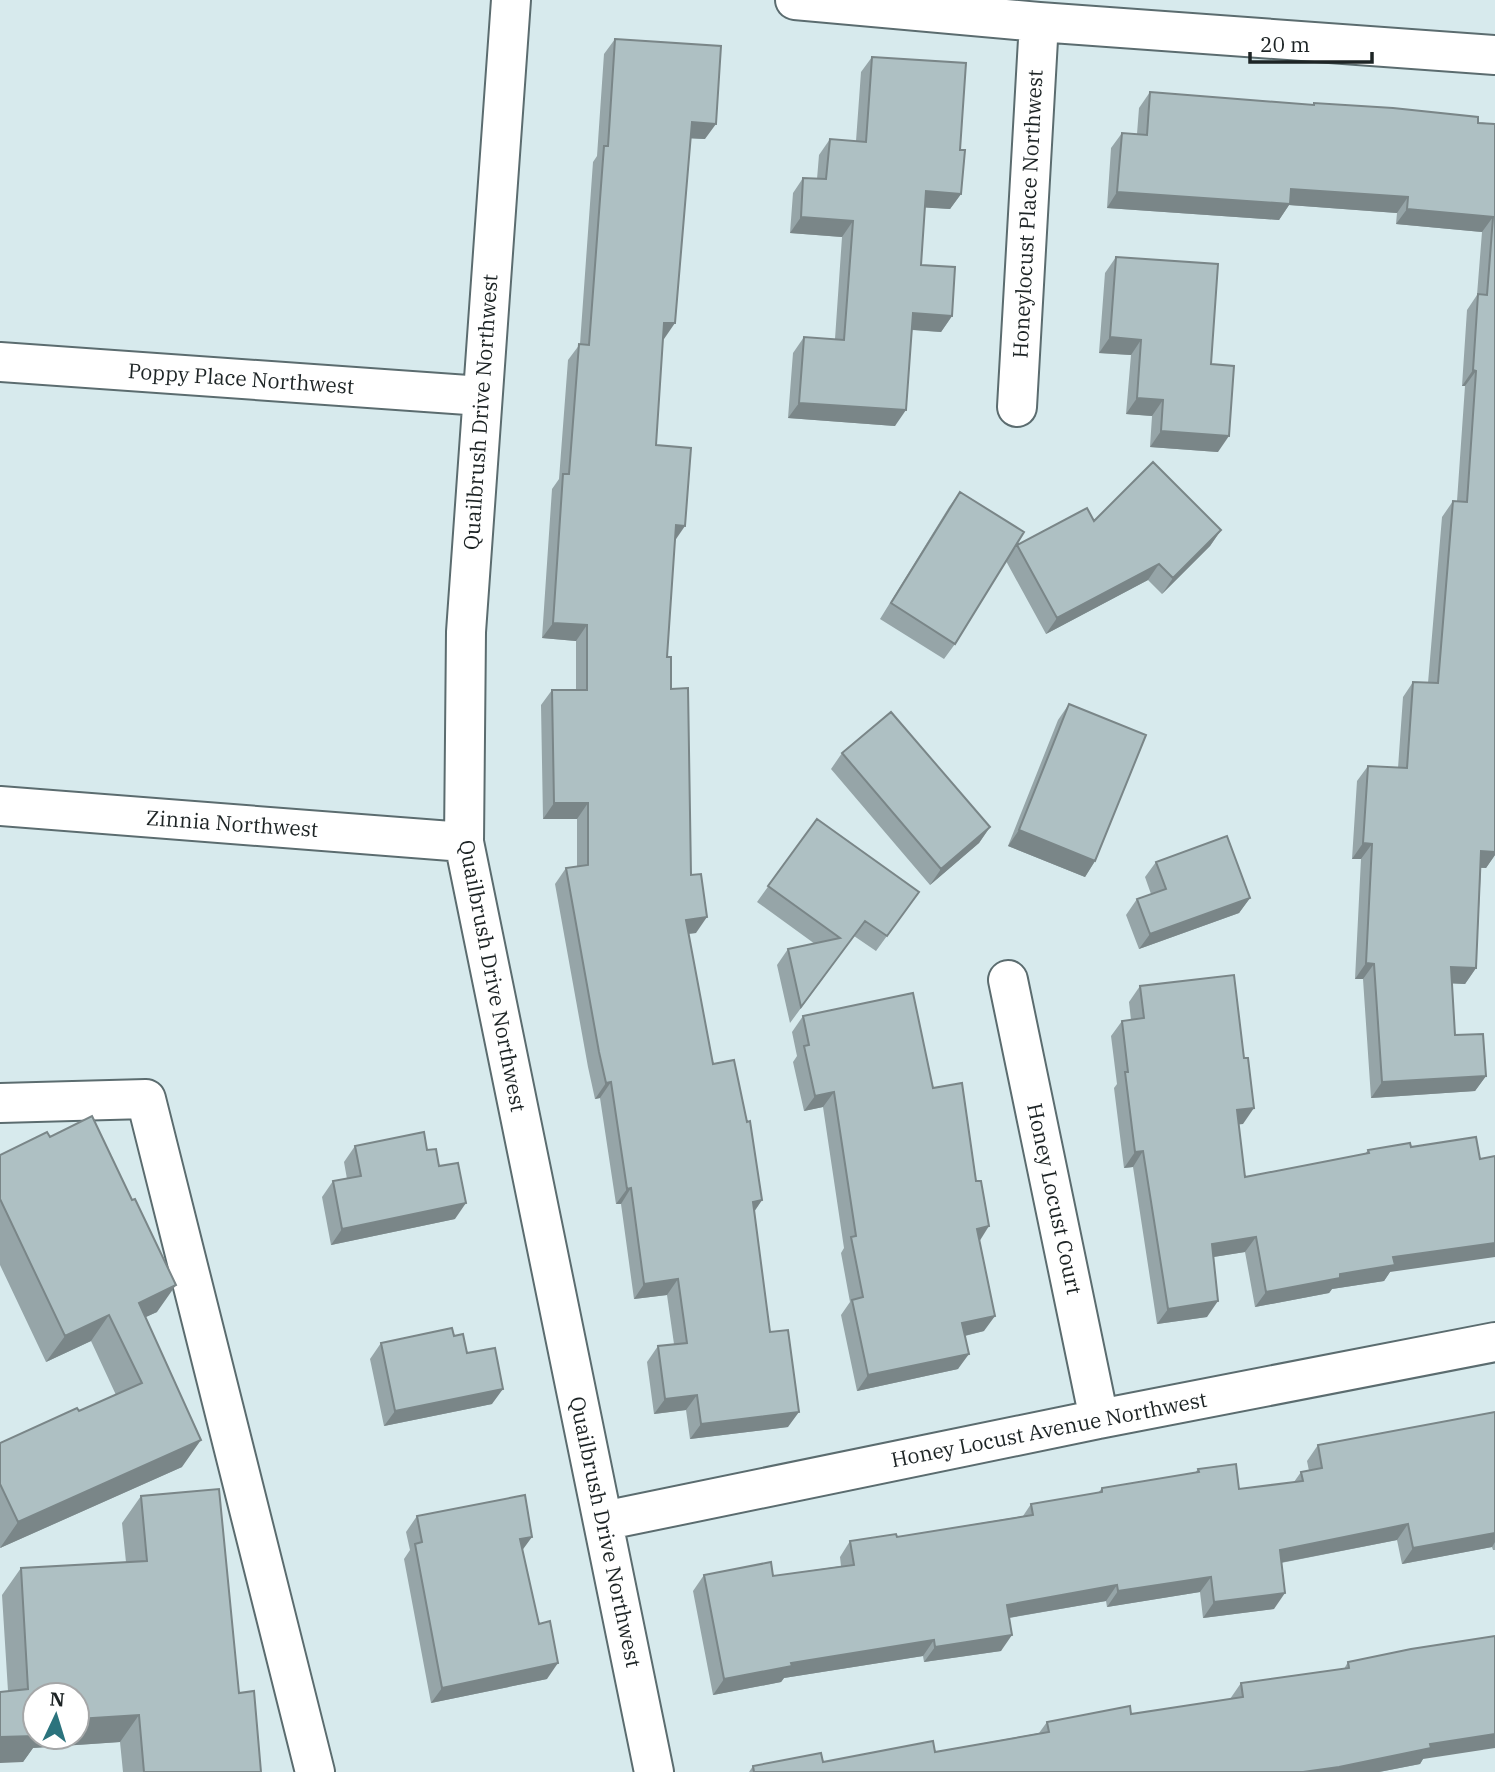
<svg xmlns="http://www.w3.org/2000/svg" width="1495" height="1772" font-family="'IBM Plex Serif',serif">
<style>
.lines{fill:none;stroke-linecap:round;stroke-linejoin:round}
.minor-casing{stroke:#5b6c6f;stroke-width:42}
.minor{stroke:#fff;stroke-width:38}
.wall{fill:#96a5a8}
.shaded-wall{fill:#7a8688}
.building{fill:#aec0c3;stroke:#7a8688;stroke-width:2}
.labels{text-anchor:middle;stroke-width:7;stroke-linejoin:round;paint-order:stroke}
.street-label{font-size:21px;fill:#1d2425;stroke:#fff}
</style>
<rect width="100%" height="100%" fill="#d7eaed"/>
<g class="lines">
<defs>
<path id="minor" d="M511,0L466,632L464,842L654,1772
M795,0L1039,22L1495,55
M0,362L482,396
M1017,407L1039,22
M0,806L464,842
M1008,980L1099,1419
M0,1103L146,1099L315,1772
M603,1521L1099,1419L1495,1342"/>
</defs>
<use href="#minor" class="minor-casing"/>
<use href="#minor" class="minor"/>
</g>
<path class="wall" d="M615,39L705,139L691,138L664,339H663L656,445L675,540L667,657L691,875L696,933L688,934L713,1064L762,1200L754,1212L770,1332L788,1427L690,1439L686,1410L654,1414L647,1362L658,1346L674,1344L667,1295L634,1299L621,1204H616L600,1098L595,1099L588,1067L555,884L566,868L577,867V819H543L541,705L552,690H576V641L542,638L552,489L559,479L568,360L580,344L593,162L597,156L604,54Z
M872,57L960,150L961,194L950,209L925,207L921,265L952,316L941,332L912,330L895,426L788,418L793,353L804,337L835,339L842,237L790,233L793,193L803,178L817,179L819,155L830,139L856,141L861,72Z
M1150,92L1312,105L1314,103L1495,124V855L1486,868H1481L1476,968L1465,984L1452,983L1455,1035L1486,1076L1475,1091L1371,1098L1363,979H1355L1361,859H1352L1357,781L1368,766L1398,768L1403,697L1413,682L1428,683L1442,517L1453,501H1457L1465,386H1462L1467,310L1477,295L1482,232L1396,224L1397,213L1289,205L1279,220L1107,208L1111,148L1122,133L1137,134L1139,108Z
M1116,257L1211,364L1218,452L1150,447L1152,416L1126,414L1131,355L1099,353L1105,273Z
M960,492L955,644L944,659L880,619L949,507Z
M1094,521L1221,530L1210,546L1162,594L1148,580L1046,634L1006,561L1017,545Z
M1069,704L1095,861L1085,877L1008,846L1058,720Z
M842,753L990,827L979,843L930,885L831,769Z
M817,819L919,892L876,951L854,936L790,1023L777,965L788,949L815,944L757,902Z
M1156,862L1250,898L1239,913L1139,949L1126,915L1137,899L1151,894L1145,877Z
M1140,986L1243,1124H1238L1245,1177L1365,1154L1368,1150L1390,1272L1384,1281L1332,1289L1329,1293L1255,1307L1245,1252L1213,1257L1207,1317L1157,1324L1133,1167L1124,1168L1114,1088L1117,1084L1111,1036L1122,1021L1131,1020L1129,1002Z
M803,1016L933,1088L979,1241L984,1331L965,1336L958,1369L857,1391L841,1315L850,1302L841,1253L844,1248L823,1107L804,1111L793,1062L797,1056L792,1032Z
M355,1146L427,1150L439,1166L455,1219L331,1245L322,1197L333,1181L347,1179L344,1162Z
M0,1155L157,1312L145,1317L182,1467L0,1548V1443L79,1411L116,1395L91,1341L46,1362L0,1265Z
M454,1336L467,1353L492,1404L384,1426L370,1359L381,1343Z
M1495,1412V1550H1493L1492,1547L1402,1564L1397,1540L1281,1563L1274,1609L1203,1618L1200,1592L1107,1607L1106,1601L1009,1618L1001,1651L924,1662L923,1656L784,1678L781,1682L713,1695L693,1591L704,1575L773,1576L841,1566L840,1557L850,1541L897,1537L1023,1516L1031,1504L1098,1493L1102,1488L1195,1473L1198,1469L1239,1489L1294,1482L1301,1472L1309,1471L1307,1461L1318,1445Z
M141,1496L239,1693L261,1772H123L120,1742L33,1748L23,1762L8,1691L2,1595L21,1568L126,1562L122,1523Z
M417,1516L522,1551L547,1679L431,1703L404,1559L410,1550L406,1532Z
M1348,1662L1423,1759L1420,1764L1379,1772H749L753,1766L823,1762L935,1752L1039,1733L1047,1722L1131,1714L1230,1699L1241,1683L1344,1669Z"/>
<path class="shaded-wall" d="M692,122L716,124L705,139L681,138Z
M1291,189L1408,197L1397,213L1289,205L1279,220L1107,208L1117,192Z
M926,191L961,194L950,209L915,207Z
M1407,209L1493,217L1482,232L1396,224Z
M801,217L853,221L842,237L790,233Z
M913,313L952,316L941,332L902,329Z
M664,323H675L664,339L654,338Z
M1110,337L1141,340L1131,355L1099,353Z
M1473,370L1476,371L1465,386H1462Z
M1137,398L1163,400L1152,416L1126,414Z
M799,403L906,410L895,426L788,418Z
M1161,431L1229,436L1218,452L1150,447Z
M676,525L685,526L674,542Z
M1221,530L1210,546L1162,594L1173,578Z
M1159,564L1148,580L1046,634L1057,618Z
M553,623L587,625L576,641L542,638Z
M554,803H588L577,819H543Z
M990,827L979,843L930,885L941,869Z
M1019,830L1095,861L1085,877L1008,846Z
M1363,843L1372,844L1361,859H1352Z
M1481,851L1495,852V855L1486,868L1471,867Z
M1250,898L1239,913L1139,949L1150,934Z
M707,917L696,933L675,935L686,920Z
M1366,963L1374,964L1363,979H1355Z
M1451,967L1476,968L1465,984L1440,983Z
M1486,1076L1475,1091L1371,1098L1382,1082Z
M611,1082L600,1098L595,1099L606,1083Z
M834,1092L823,1107L804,1111L815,1096Z
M1254,1108L1243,1124L1226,1126L1237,1110Z
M1143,1151L1133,1167L1124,1168L1135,1152Z
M631,1188L621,1204H616L627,1189Z
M762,1200L751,1216L753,1202Z
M466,1203L455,1219L331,1245L342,1229Z
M989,1226L979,1242L977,1229Z
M1256,1237L1245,1252L1201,1259L1212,1244Z
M1495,1243V1257L1390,1272L1384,1281L1332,1289L1329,1293L1255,1307L1266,1292L1340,1274L1393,1257Z
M678,1279L667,1295L634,1299L644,1284Z
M176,1285L157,1312L120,1329L139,1303Z
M1218,1301L1207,1317L1157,1324L1168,1309Z
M109,1315L91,1341L46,1362L65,1336Z
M995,1316L984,1331L951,1339L962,1323Z
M969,1354L958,1369L857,1391L868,1375Z
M503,1389L492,1404L384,1426L395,1411Z
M697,1395L686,1410L654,1414L665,1399Z
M799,1412L788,1427L690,1439L701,1424Z
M201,1440L182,1467L0,1548L18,1522Z
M1408,1524L1397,1540L1269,1565L1280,1550Z
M1495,1533V1542L1492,1547L1402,1564L1413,1548Z
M532,1537L521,1552L520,1539Z
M1211,1577L1200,1592L1107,1607L1118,1591Z
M1117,1585L1106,1601L996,1620L1007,1605Z
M1285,1593L1274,1609L1203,1618L1214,1602Z
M1012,1635L1001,1651L924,1662L935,1647Z
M934,1640L923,1656L784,1678L781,1682L713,1695L724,1679L791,1663Z
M558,1663L547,1679L431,1703L442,1688Z
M139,1715L120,1742L33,1748L23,1762L0,1763V1737L35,1730V1737H77V1719Z
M1495,1734V1748L1423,1759L1420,1764L1379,1772H1303L1430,1744Z"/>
<path class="building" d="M615,39L721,46L716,124L692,122L675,323H664L656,445L691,448L685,526L676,525L667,657H671V689L688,688L691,875L701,874L707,917L686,920L713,1064L734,1060L747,1122L750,1121L762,1200L753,1202L770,1332L788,1330L799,1412L701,1424L697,1395L665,1399L658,1346L687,1343L678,1279L644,1284L631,1188L627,1189L611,1082L606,1083L599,1052L566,868L588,865V803H554L552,690H587V625L553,623L563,474H569L579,344L589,345L604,146H608Z
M872,57L966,63L960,150H965L961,194L926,191L921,265L955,267L952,316L913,313L906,410L799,403L804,337L844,340L853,221L801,217L803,178L826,179L830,139L866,142Z
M1150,92L1314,105V103L1393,108L1478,117V123L1495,124V852L1481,851L1476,968L1451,967L1455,1035L1483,1034L1486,1076L1382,1082L1374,964L1366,963L1372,844L1363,843L1368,766L1407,768L1413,682L1438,683L1453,501L1467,502L1476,371L1473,370L1478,294L1487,295L1493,217L1407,209L1408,197L1291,189L1290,204L1117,192L1122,133L1147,135Z
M1116,257L1218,264L1211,364L1234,366L1229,436L1161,431L1163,400L1137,398L1141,340L1110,337Z
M1153,462L1221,530L1173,578L1159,564L1057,618L1017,545L1087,508L1094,521Z
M960,492L1024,532L955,644L891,603Z
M1069,704L1146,735L1095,861L1019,830Z
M891,712L990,827L941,869L842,753Z
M817,819L919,892L887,936L865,921L801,1007L788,949L840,938L768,886Z
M1227,836L1250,898L1150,934L1137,899L1166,889L1156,862Z
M1234,975L1244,1058H1248L1254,1108L1237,1110L1245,1177L1369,1153L1368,1150L1410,1143L1411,1147L1476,1137L1480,1159L1495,1156V1243L1393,1257L1395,1265L1340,1274V1278L1266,1292L1256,1237L1212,1244L1218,1301L1168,1309L1143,1151L1135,1152L1125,1072H1128L1122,1021L1144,1018L1140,986Z
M913,993L933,1088L962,1083L976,1181H981L989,1226L977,1229L995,1316L962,1323L969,1354L868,1375L852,1300L863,1297L851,1237L856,1236L834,1092L815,1096L804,1046L809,1045L803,1016Z
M92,1116L132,1200L135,1199L176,1285L139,1303L201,1440L18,1522L0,1484V1443L77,1408L79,1411L142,1383L109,1315L65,1336L0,1199V1155L47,1132L50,1137Z
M424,1132L427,1150L436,1149L439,1166L458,1163L466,1203L342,1229L333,1181L361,1176L355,1146Z
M452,1328L454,1336L463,1334L467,1353L495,1348L503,1389L395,1411L381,1343Z
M1495,1412V1533L1413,1548L1408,1524L1280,1550L1285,1593L1214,1602L1211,1577L1118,1591L1117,1585L1007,1605L1012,1635L935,1647L934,1640L791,1663L792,1666L724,1679L704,1575L771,1562L773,1576L854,1565L850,1541L896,1534L897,1537L1033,1515L1031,1504L1102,1492V1488L1199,1472L1198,1469L1236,1464L1239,1489L1303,1481L1301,1472L1322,1468L1318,1445Z
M219,1489L239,1693L254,1691L261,1772H144L139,1715L77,1719V1695H35V1736L0,1737V1692L28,1689L21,1568L147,1561L141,1496Z
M525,1495L532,1537L520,1539L539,1624L550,1621L558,1663L442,1688L415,1544L422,1542L417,1516Z
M1495,1636V1734L1430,1744L1431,1748L1339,1767L1303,1772H754L753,1766L821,1753L823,1762L933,1741L935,1752L1049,1732L1047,1722L1130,1706L1131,1714L1243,1697L1241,1683L1349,1668L1348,1662L1411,1649Z"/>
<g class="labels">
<g class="street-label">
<text transform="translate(1028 214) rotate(-87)" y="7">Honeylocust Place Northwest</text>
<text transform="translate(241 379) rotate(4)" y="7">Poppy Place Northwest</text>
<text transform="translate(481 412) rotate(-86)" y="7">Quailbrush Drive Northwest</text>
<text transform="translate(232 824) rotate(4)" y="7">Zinnia Northwest</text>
<text transform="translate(492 976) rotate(79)" y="7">Quailbrush Drive Northwest</text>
<text transform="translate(1054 1199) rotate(78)" y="7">Honey Locust Court</text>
<text transform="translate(1049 1430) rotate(-11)" y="7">Honey Locust Avenue Northwest</text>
<text transform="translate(605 1532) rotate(78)" y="7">Quailbrush Drive Northwest</text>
</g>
</g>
<g transform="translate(56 1716) rotate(4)"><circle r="33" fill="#ffffff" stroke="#a5a7a8" stroke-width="2"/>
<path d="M0-5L12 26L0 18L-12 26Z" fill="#2b737d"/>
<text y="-10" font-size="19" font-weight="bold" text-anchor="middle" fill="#1d2425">N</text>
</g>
<path d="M1250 52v10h122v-10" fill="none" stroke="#1d2425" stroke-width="3.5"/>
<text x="1260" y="52" font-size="21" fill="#1d2425" stroke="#ffffff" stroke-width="5" paint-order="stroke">20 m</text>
</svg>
